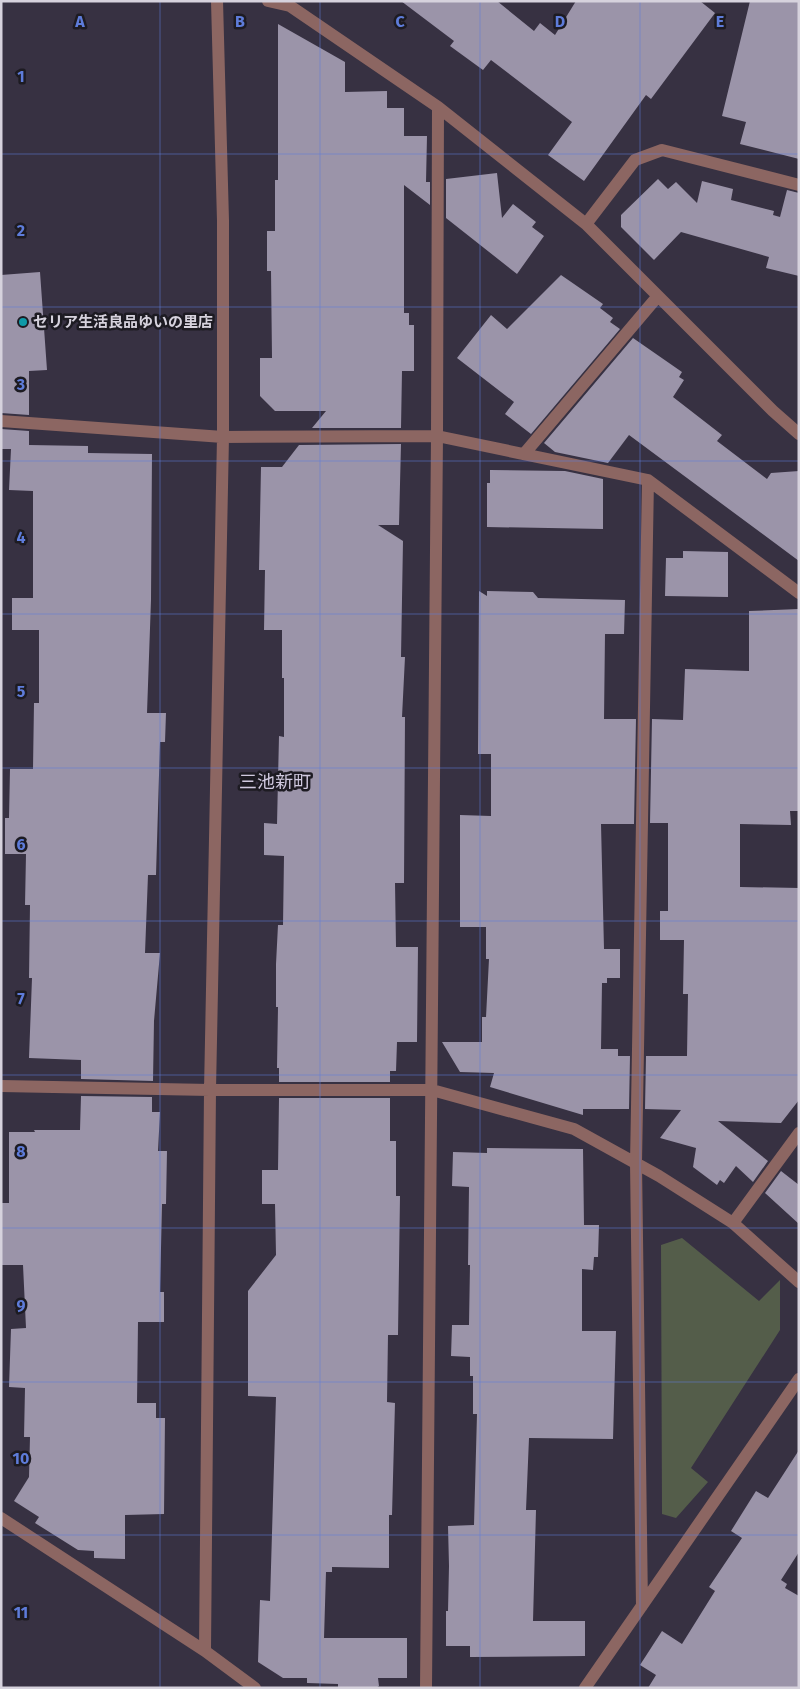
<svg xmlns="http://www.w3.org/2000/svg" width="800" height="1689" font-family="'Fira Sans','Noto Sans JP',sans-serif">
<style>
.green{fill:#545d4a}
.building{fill:#9b94a9}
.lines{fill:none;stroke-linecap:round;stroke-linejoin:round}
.minor{stroke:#8c6662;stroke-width:12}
.grid{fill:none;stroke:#5e7cda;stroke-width:1;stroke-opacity:0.55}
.culture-dot{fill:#0f9aa8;stroke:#1d1b22;stroke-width:2}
.labels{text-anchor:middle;stroke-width:5;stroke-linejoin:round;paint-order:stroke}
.poi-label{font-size:15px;font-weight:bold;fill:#d6d2dd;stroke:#1d1b22;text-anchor:start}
.quarter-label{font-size:18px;fill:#d0c9df;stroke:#1d1b22}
.grid-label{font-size:16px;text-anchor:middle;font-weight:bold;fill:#5e7cda;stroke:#1d1b22;stroke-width:5;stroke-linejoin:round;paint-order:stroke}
</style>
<rect width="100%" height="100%" fill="#373142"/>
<path class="green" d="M682,1238L759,1301L780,1280V1330L691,1468L708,1482L676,1518L662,1514L661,1245Z"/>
<path class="building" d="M401,1H497L534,31L540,23L555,35L576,1H700L715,13L651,99L646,95L584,181L548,155L572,122L491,60L483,70L450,46L454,41Z
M750,1H799V159L740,144L746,122L722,116Z
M278,24L345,62V92L387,91V108H404V136H427L426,182H430V205L404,185V313H409V325H414V371H402L401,428H312L326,411H275L260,396V358H272L271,271H267V231H275V180H278Z
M497,173L502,218L513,204L536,222L532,227L544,236L517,274L446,218V179Z
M658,179L668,189L676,182L697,203L702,181L733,189L731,200L774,211L773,215L780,217L787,190L799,193V276L766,268L769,257L681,232L654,260L621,227V215Z
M40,272L47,370L29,371V415L1,413V275Z
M561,275L603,304L600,308L613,318L610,322L620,329L531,434L505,414L514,402L457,358L491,315L507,329Z
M633,338L682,372L679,377L684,380L673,397L722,435L717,441L767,479L771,473L799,471V561L629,435L608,463L555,452L544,443Z
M1,429L29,431V445L88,446V453L152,454L151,600L147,713H166L165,742H160L156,875H148L145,953H160L154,1021L153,1081L81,1079V1060L29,1058L32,978H29L30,905H25L26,854H5V818H9L10,769H33L34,703H39V630H12V598H33V491L9,490L11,449H1Z
M401,444L399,525H378L403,541L401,657H405L402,717H405L404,883H395L396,947H418L417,1042H397L396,1071H390V1082H279V1068H277L278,1007H276V964L278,925H283L284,856L264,855V823L277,824L279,736L284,737V678H282V630H264L265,570H259L261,467H282L299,445Z
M490,470L565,471L603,479V529L487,527V483H490Z
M683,551L728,552V597L665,596L666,558H683Z
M479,591L487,596V591L533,592L538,598L625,600L624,634H605L604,719H636L634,824H601L604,949H620V978H607V983H602L601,1049H618V1056H630L629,1109H583V1115L490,1087L494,1073L460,1072L442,1042H482V1017H486L489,959H486V927H460V815L491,816V754H478Z
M799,609V811H790L791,825L740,824V887L799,888V1100L781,1123L718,1121L768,1161L753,1182L736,1166L724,1183L720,1180L717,1185L693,1167L696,1148L660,1138L681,1110L645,1109L646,1056H687L688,994H683L684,940H660V911H668V823H650L652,719L683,720L685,669L749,671V611Z
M81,1096L152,1097V1112H160L158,1151H167L166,1204H162L160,1292H164V1322H138L137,1403H156V1418H165L164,1514L125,1515V1559L94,1558V1551L78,1550L35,1523L39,1517L14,1501L29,1477L30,1437H24L25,1388L9,1387L11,1329L26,1328L23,1265H1V1203H9V1132H35L34,1130H80Z
M279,1098H390V1141H396V1196H400L398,1335H388L387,1402L395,1403L392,1515H389V1568L332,1567V1572H326L324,1638H407V1678H378L379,1686L376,1688H338V1684L307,1683V1678H283L258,1662L260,1600L270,1601L276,1397L248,1396V1291L276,1255L275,1204H262V1170H278Z
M487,1148L583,1149L584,1225H599L598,1257H594L593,1270L582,1269V1331H616L613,1439L529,1438L526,1510H536L533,1621H585V1656L470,1657V1646H446V1611H448L449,1566L448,1526L474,1525L477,1414H473V1376H470V1357L451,1356L452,1325H469L470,1265H468L469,1187L452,1186L453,1152L487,1153Z
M781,1171L799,1185V1224L765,1193Z
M799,1450V1552L781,1580L787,1584L785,1588L799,1596V1688H648L656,1675L640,1665L662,1631L682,1644L715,1591L709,1587L742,1538L731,1531L756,1491L768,1498Z"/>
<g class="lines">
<path class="minor" d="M268,1L290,6L438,107L586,224L773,411L799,434
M586,224L635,160L662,150L799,185
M1,421L223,437L437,436L648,480L799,593
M524,454L658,296
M1,1086L210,1090H432L574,1129L659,1176L733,1223L799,1282
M733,1223L799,1133
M1,1518L205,1651L255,1688
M642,1606L636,1163L648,480
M205,1651L210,1090L223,437V221L217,1
M426,1688L437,436L438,107
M585,1688L799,1379"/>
</g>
<path class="grid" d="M160,1V1688M320,1V1688M480,1V1688M640,1V1688M1,154H799M1,307H799M1,461H799M1,614H799M1,768H799M1,921H799M1,1075H799M1,1228H799M1,1382H799M1,1535H799"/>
<circle class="culture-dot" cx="23" cy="322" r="5"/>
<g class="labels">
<g class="poi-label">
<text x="33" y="327">セリア生活良品ゆいの里店</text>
</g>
<g class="quarter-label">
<text x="275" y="788">三池新町</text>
</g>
</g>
<g class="grid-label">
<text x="80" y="27">A</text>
<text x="240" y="27">B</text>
<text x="400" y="27">C</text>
<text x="560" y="27">D</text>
<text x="720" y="27">E</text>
<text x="21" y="82">1</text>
<text x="21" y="236">2</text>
<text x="21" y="390">3</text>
<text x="21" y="543">4</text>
<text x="21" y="697">5</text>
<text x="21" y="850">6</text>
<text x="21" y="1004">7</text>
<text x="21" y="1157">8</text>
<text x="21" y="1311">9</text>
<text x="21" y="1464">10</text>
<text x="21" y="1618">11</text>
</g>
<rect width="800" height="1689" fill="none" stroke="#d6d2dd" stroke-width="5"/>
</svg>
